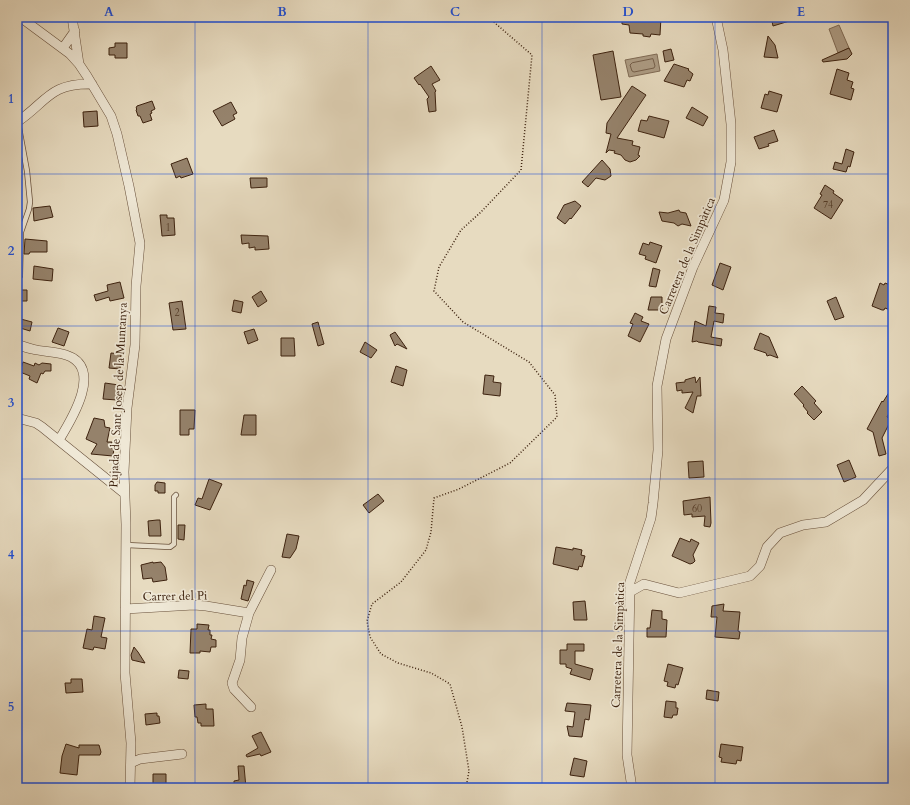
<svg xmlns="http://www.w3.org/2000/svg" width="910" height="805" font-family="Cardo,serif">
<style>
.water{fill:#ad9c84;stroke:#806b55}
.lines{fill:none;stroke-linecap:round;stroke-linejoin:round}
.shore{stroke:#755f4a;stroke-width:1}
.building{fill:#95826b;stroke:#3d220f}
.lane-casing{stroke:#68503b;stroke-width:6}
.street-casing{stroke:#68503b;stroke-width:10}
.path{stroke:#3d220f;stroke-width:1.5;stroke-dasharray:1 2;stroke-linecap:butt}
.lane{stroke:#efe8d6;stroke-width:4.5}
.street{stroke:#efe8d6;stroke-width:9}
.grid{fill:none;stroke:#1d4ed8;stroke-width:1;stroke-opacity:0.55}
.labels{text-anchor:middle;stroke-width:3.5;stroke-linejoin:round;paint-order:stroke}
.number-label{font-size:10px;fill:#533a26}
.street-label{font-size:12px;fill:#3d220f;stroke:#efe8d6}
.neatline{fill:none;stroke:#1d4ed8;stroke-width:1.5}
.grid-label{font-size:13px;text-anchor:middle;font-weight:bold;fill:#1d4ed8}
</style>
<rect width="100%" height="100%" fill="#e7dbc0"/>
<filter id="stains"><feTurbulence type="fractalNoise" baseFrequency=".005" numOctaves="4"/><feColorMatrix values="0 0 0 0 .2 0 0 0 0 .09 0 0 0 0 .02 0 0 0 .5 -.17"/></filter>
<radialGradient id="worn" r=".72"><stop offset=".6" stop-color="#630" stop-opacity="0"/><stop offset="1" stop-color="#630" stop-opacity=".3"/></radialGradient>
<path class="water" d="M839,25L849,48L838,53L829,29Z
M657,54L660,71L629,77L625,60Z"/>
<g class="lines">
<path class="shore" d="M653,59L655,66L654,68L634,72L632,71L630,65L632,63Z"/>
</g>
<path class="building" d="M622,17H661L660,35L651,34L650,37L643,36V34L630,33L629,25L622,24Z
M771,17H795L796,19L773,26Z
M768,36L775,45L778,58L764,57Z
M115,43H127V58H115V55H109V48L115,47Z
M849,48L852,54L847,59L823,62L822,60Z
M671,49L674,60L665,62L663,51Z
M613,51L621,97L601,100L593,55Z
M674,64L689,69L688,70L693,74L690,81L687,80L684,87L664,81Z
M431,66L440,80L432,84L436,91L435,92L436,111L429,112L427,99L429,97L420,84L419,85L414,78Z
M837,69L849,73L847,80L853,82L851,88L854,89L851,100L830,94Z
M632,86L646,95L617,138L633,141L632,145L640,147L638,155L640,156L636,160L630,162L625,160L621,155L614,153L615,151L609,150L606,153L611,134L606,133L607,123Z
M769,91L782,95L777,112L761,108L765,94L768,95Z
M152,101L155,109L151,111L152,113L150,114L152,120L143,123L140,116H138L136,110L137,109L136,108L137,106Z
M231,102L237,113L233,115L235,119L222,126L213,111Z
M692,107L708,117L703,126L686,118Z
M97,111L98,126L84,127L83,112Z
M649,116L669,121L664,138L638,131L641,120L647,121Z
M774,130L778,141L768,144L769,146L759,149L754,137Z
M846,149L854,152L850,167L848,166L846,172L833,169L835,162L842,164Z
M187,158L193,174L181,178L180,176L176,178L171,164Z
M602,160L610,169L611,176L605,180L596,178L588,187L582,182Z
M250,178H267V187L251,188Z
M825,185L834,191L833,193L843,200L831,219L814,208L822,195L820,194Z
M575,201L581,206L571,219L570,218L565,224L557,218L564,205Z
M50,206L53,217L34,221L33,208Z
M679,210L680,212L686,213L691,226L682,224L678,226L674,223L662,221L659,212L668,213Z
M160,215H167V218H174L175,235L162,236Z
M241,235L268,236L269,249L255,250V247L249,248V243L242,244Z
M25,239L47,241V252H30L29,254H24Z
M650,242L662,246L656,263L645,259L646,256L639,254L643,243L649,245Z
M720,263L731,267L723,290L712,285Z
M34,266L53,269L52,281L33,279Z
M653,268L660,270L656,287L649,286Z
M120,282L124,298L110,301L109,297L96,301L94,295L108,291L107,285Z
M880,283L884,285L885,283L893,286V303L890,310L885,308L884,310H882L872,306Z
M19,290H27V301H17V292H19Z
M261,291L267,301L258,307L252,297Z
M651,297H662V310H648Z
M836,297L844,317L835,320L827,301Z
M234,300L243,302L241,313L232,311Z
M182,301L186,329L173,330L169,303Z
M709,306L716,307L715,313L724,314L723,323L714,321L711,337L722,339L721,346L698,342L697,341L692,342L695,321L706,326Z
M635,313L643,317L641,321L649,324L640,342L628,336L633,324L630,323Z
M17,318L32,322L30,331L17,327Z
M318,322L324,344L318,346L312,324Z
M58,328L69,332L64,346L52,342Z
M254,329L258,340L248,344L244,332Z
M395,332L407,349L397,344L395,346L390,335Z
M760,333L769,337L778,358L770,355L767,356L766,353L754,349Z
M281,338H294L295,356H281Z
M365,342L377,350L371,358L360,352Z
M111,353L121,354L120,369L109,368Z
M23,362L34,366L35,363L39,365L42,363L51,364V371H45L43,374L41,373L37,383L29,379L30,376L20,372Z
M396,366L407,370L403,386L391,382Z
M485,375L494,376L493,382L501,383L500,396L483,394Z
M695,377L696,383L700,377L701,396H697L693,413L685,408L693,392L682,393V390L677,391L676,383L685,382V380Z
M105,383L119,385L117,400L103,399Z
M802,386L816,401L814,403L822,412L814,420L807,413L808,412L803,406L804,405L794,394Z
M893,386V406L887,417L891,420L882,438L886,454L879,456L873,432L867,429L882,401L883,402Z
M180,410H195L194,429H189V435H180Z
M244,415H256V435H241Z
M94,418L104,420L105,427L110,428L107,442H112L110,448H114L113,456L91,454L97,444L86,439Z
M849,460L856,477L844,482L837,465Z
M703,461L704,477L689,478L688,462Z
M209,479L222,484L210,510L195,505L198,498L202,499Z
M157,482L165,483V493H158V491H155V485Z
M378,494L384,501L369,513L363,505Z
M710,497L711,523L710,527L704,526L705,516L692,517V514L684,515L683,501Z
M157,520H160L161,536H149L148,521Z
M178,525H185L184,540L178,539Z
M287,534L299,536L296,549L290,558L282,557Z
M680,538L690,542L691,539L699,543L693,555L695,561L693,563L690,564L672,556Z
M556,547L573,550V548L582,550L581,555L585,556L582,567L579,566L578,570L553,564Z
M153,562V563L161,562L165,567L167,580L153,582L152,578L143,579L141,565Z
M247,580L254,582L248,601L241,599L244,585L246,586Z
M585,601L587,620H574L573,602Z
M724,604L723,611L740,612L738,631L740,632L739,639L715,637L717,617H711L712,606Z
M652,610L662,611V619L667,620L666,637H647V628H650Z
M94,616L105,618L101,637L107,638L105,649L94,647L93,650L83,648L87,629L92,630Z
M197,624L209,625L208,630H210V635H212L211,639L216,640V647H211L210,652L200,651V653H190L191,629H197Z
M567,644H584V651H575V664L593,669L590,680L570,674L572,669L566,667V664H560V650H567Z
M134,647L138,652L145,663L132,660L131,655Z
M668,664L683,668L678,685L676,684L675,688L667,686L668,682L664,681Z
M179,670L189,671L188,679L178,678Z
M71,679H82L83,692L66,693L65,683H71Z
M707,690L719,692L718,701L706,699Z
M666,701L676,702V708H678L677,715H673L672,718L664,717Z
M567,703L591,705L589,720L585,719L582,737L569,736L567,726L573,727L575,712L565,711Z
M206,704V709H213L214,726H201V723H198L197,717H195L194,705Z
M157,713V716H159L160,723L146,725L145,714Z
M261,732L271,752L261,756L260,754L247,757L246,755L258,748L252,736Z
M66,744L79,748V745H99L101,752L100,755H79L77,775L60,773L62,756Z
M721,744L743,747L741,761L737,760L736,764L721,762L722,758L719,757Z
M574,758L587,761L584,777L570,775Z
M238,766H244L246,788H234V781L239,780Z
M153,774H166V788H153Z"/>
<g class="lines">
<defs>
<path id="lane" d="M18,122L27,171L30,202L29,209L21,232L20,276
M126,545L170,547L174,544V497L176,495"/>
<path id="street" d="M20,17L70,54L79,64L87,76L111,116L117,134L129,186L140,243L136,286L135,345L127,408L124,472L126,524L125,673L131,743L130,788
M72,17L79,64
M63,48L75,31
M17,122C47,102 49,83 92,84
M17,344C22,346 27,348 32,349C43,352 55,351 66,355C104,367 72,419 59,440
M17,418L36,423L42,427L124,493
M630,592L644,584L679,593L750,576L760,566L767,547L780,533L803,525L826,522L863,500L893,468
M125,609L194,605L206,606L249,613
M251,707L234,689L232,683L240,660L242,638L249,613L271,570
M131,763L140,759L182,754
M632,788L627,755L630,582L651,518L653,503L658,450L657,386L666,339L693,267L724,200L731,162V124L723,50L716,17"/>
</defs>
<use href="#lane" class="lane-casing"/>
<use href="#street" class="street-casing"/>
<path class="path" d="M466,788L469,771L462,727L450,684L431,673L398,663L381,654L370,637L367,621L372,604L401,582L426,550L431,532L434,498L459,489L510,463L557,417L555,395L529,362L463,322L434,291L439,267L461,230L481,212L521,170L532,55L488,17"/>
<use href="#lane" class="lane"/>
<use href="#street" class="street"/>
</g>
<path class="grid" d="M195,17V788M368,17V788M542,17V788M715,17V788M17,174H893M17,326H893M17,479H893M17,631H893"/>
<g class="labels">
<g class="number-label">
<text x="828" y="208">74</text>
<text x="168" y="231">1</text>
<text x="177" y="316">2</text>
<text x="697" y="512">60</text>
</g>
<g class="street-label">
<text transform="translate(687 256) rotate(-67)" y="4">Carretera de la Simpàtica</text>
<text transform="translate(118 395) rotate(-87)" y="4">Pujada de Sant Josep de la Muntanya</text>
<text transform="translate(175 596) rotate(-1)" y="4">Carrer del Pi</text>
<text transform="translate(618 645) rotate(-88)" y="4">Carretera de la Simpàtica</text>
</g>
</g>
<rect width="910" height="805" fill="none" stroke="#e7dbc0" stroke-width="44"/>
<rect x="22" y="22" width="866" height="761" class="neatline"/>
<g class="grid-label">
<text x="109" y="16">A</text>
<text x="282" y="16">B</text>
<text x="455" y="16">C</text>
<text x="628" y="16">D</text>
<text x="801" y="16">E</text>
<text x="11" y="103">1</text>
<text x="11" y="255">2</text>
<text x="11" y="407">3</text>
<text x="11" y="559">4</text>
<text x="11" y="711">5</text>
</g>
<rect width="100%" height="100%" filter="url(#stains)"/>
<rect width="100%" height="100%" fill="url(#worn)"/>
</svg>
